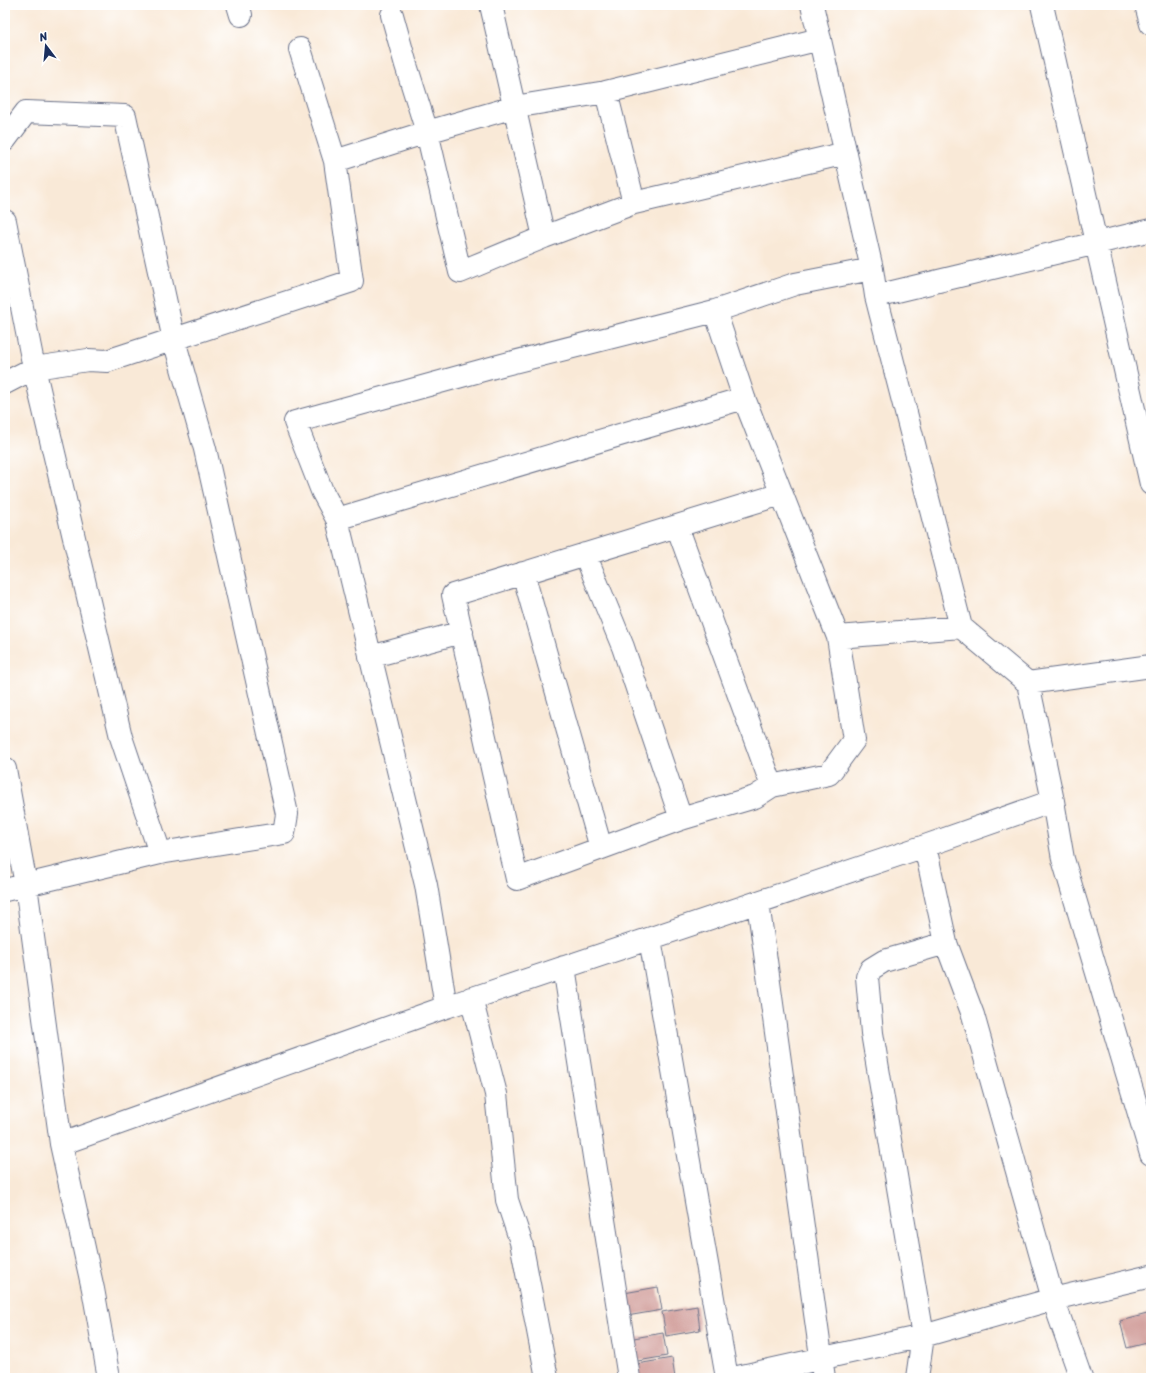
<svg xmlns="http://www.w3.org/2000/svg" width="1156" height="1383" font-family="Sriracha,sans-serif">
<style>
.building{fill:#ce9693}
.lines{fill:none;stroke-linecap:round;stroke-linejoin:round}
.minor-casing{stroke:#697088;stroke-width:24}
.minor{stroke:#fff;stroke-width:22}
</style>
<rect width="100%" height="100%" fill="#fff"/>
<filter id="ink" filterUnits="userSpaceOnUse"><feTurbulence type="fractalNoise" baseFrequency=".025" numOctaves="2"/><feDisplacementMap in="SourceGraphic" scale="8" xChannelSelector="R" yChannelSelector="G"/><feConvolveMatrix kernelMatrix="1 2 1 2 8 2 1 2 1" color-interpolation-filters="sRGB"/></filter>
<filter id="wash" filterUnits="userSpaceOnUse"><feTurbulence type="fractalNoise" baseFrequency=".012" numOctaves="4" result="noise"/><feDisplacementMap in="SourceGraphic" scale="16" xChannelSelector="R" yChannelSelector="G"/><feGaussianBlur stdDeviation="0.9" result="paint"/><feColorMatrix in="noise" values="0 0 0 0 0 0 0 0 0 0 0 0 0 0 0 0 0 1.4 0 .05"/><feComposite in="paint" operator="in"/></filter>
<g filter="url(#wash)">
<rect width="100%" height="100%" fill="#f9e9d7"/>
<g id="blocks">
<path class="building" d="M658,1287L662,1310L627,1316L624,1293Z
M697,1306L700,1330L666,1336L662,1312Z
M1151,1313V1342L1127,1348L1120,1321Z
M663,1333L667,1356L632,1362L628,1339Z
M672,1358L675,1378H639L637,1364Z"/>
</g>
</g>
<g filter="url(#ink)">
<use href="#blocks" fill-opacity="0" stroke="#697088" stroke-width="1"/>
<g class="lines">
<defs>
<path id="minor" d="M238,5L241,15
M812,5L872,269L876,296L961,627L1028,683L1053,801L1063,859L1151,1154
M1042,5L1151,484
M1146,5L1151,24
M392,15L406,65L427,132L460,272L544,237L491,5
M300,49L335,161
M606,92L634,203
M5,140L26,112L125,116L174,340L205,449L287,814L284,833L160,853
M5,221L34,368L121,737L160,853L5,890
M544,237L634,203L846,153
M876,296L1151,230
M715,311L744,398
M5,383L34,368L88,360L107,361L352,281L335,161L427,132L514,107L606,92L820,39
M781,494L453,595L517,879L681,819L755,797L772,786L829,774L854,740L838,637
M337,519L322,491L295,422L498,366L715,311L795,284L872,269
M677,526L772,786
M585,554L623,647L681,819
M523,573L601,848
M961,627L838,637L744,398L337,519L426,885L446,1007L925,846L1053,801
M370,657L462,632
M1028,683L1151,666
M5,769L26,885L61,1144L93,1289L109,1378
M925,846L946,943L973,1015L1053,1299L1081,1378
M758,903L824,1378
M650,939L727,1378
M564,967L629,1378
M471,998L496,1094L507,1200L521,1242L547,1378
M61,1144L446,1007
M733,1378L923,1336L1053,1299L1151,1276
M917,1378L923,1336L872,1033L867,977L871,969L884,961L946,943"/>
</defs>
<use href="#minor" class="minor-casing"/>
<use href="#minor" class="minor"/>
</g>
</g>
<rect width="1156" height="1383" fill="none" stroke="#fff" stroke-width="20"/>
<g transform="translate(46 46) rotate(344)" stroke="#ffffff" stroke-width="3" paint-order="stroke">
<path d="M0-3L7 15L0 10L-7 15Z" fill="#1b2f5e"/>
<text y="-6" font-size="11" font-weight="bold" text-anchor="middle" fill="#1b2f5e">N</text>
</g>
</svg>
